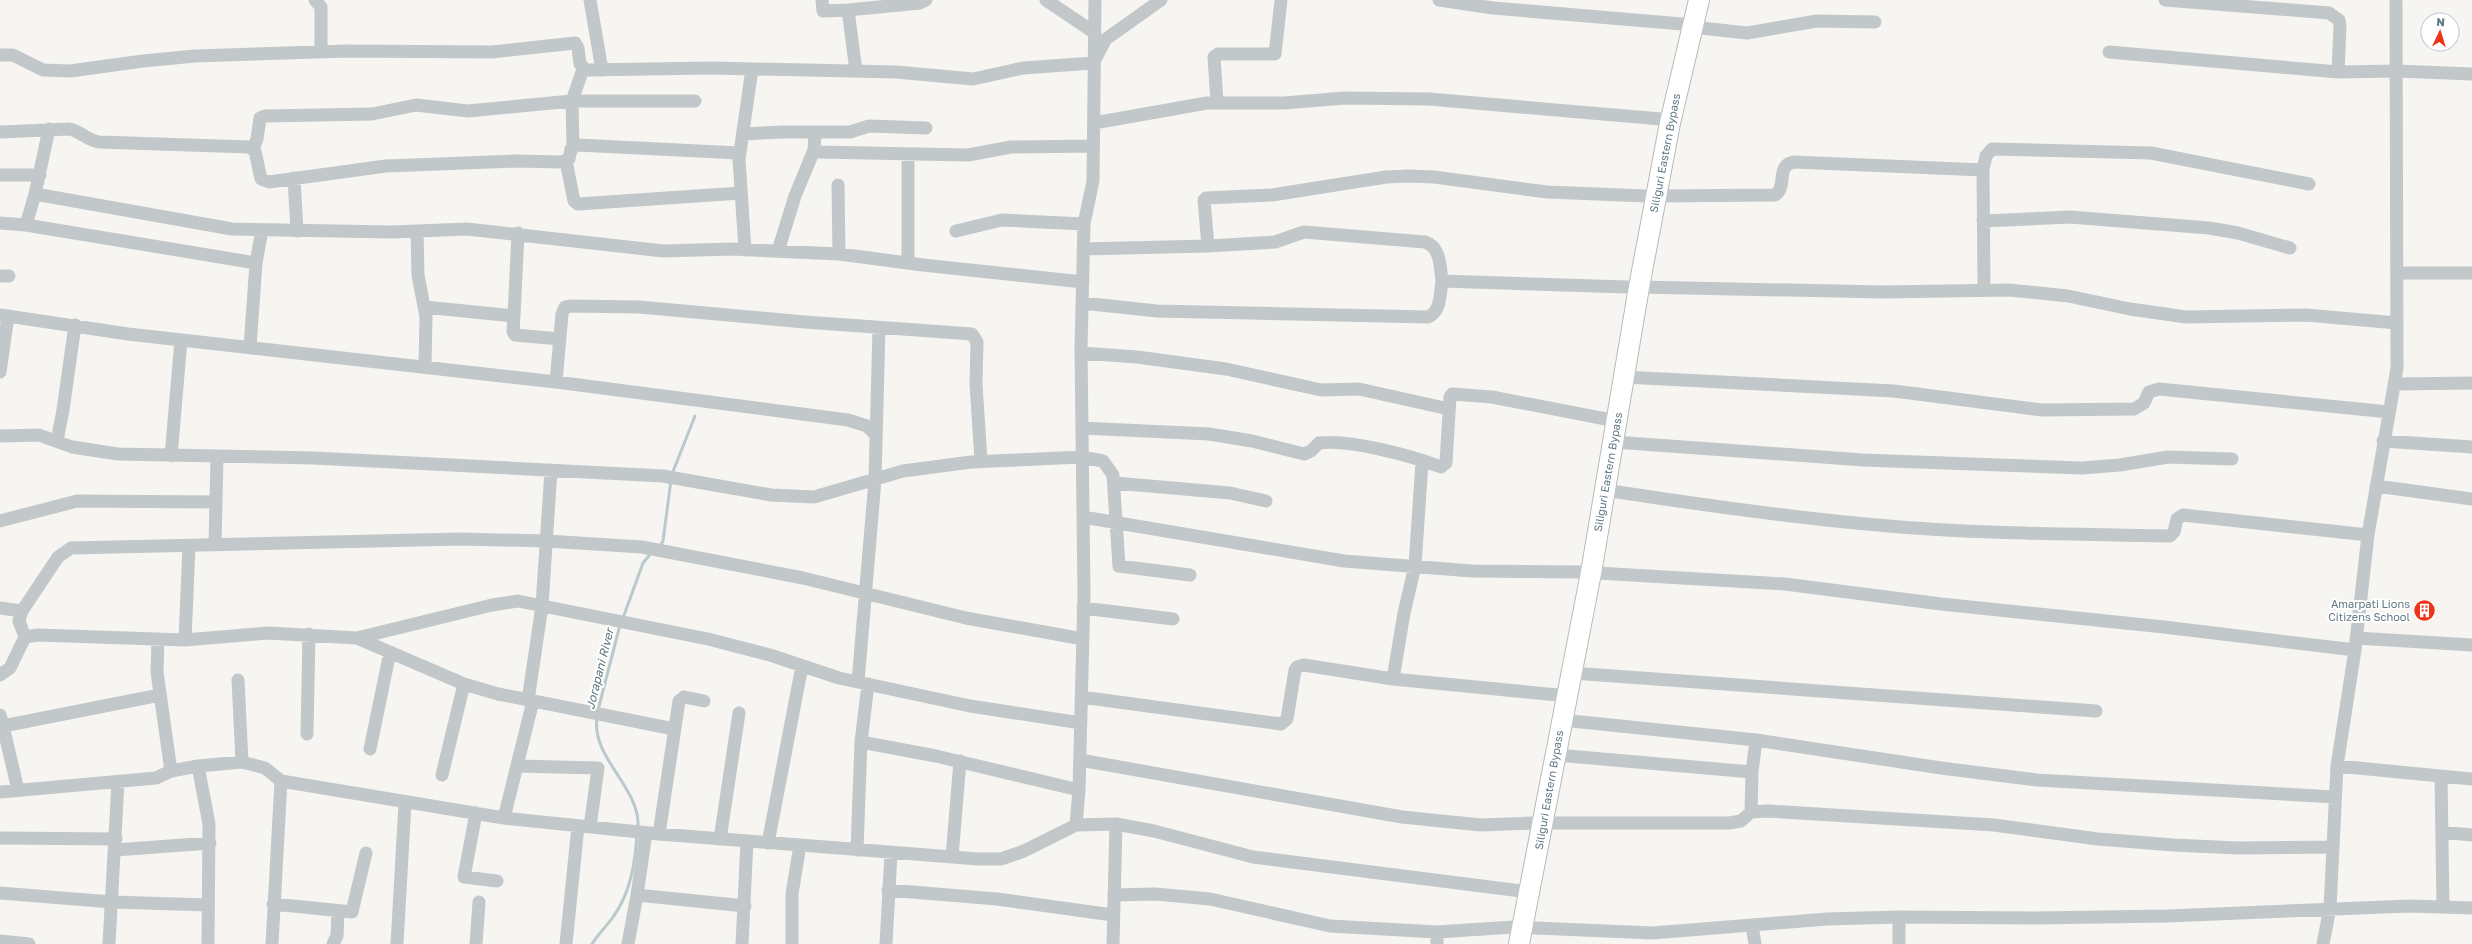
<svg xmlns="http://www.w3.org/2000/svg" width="2472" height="944" font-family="'Golos Text',sans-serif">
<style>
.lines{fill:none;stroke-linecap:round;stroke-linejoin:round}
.stream{stroke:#b9c9cc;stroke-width:3}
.primary-casing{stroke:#b5babd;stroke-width:22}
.street{stroke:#c2c7c9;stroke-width:13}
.primary{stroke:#fff;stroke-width:20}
.labels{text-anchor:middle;stroke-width:4;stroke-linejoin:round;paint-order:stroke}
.street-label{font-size:11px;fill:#627984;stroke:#fff}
.poi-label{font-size:11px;fill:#627984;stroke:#fff;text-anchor:end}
.water-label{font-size:12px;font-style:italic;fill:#59767b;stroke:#fff}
</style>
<rect width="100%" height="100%" fill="#f6f5f1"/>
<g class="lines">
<path class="stream" d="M672,474L695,416
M660,546L663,541L671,480
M623,618L643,563L652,552
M598,710L620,625
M597,718C591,758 641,788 638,828
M592,944C598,934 606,927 613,917C630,894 635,864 637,835"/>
<defs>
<path id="primary" d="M1519,944L1591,573L1639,287L1670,123L1699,0"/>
</defs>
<use href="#primary" class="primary-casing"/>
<path class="street" d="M315,0L321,7V51
M590,0L602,70
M822,0L823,11L848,10L856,71
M1046,0L1095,33
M1439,0L1493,8L1682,24
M2165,0L2329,13L2339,20L2340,26L2338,72L2397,71L2472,74
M848,10L920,3L926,0
M1692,27L1747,33L1817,21L1875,22
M2109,52L2338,72
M0,55H13L43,70L70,71L143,61L195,56L348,51L492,52L575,43L578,48L580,64L586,70L711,68L896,72L973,79L1023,68L1093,63L1106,39L1161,0
M1217,103L1214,57L1218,54H1275L1281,0
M1094,123L1207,103H1284L1345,98L1429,99L1661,119
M0,132L69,129C81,131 86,140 99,142L249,147L255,151L261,179L269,182L386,166L517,161L562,162L569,159L571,149L577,145L739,153
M815,133L814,150L818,152L968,155L1011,147L1093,146
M743,134L783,132H850L869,126L926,128
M573,147L572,101L583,69
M253,148L257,139L260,118L265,116L372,114L416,105L468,111L572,101H695
M908,154V263
M566,161L574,201L578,204L741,193
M0,175H40
M294,178L297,231
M838,185L839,254
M35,194L49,129
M1657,196L1775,195C1788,187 1775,165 1794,162L1983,170
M1983,221L2070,217L2209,228L2238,233L2290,248
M0,223L26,225L35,194L232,229L392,232L467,229L663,251L732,249L839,254L923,265L1083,282
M26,225L256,263
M417,231L418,275L426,317L425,367
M956,231L1002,220L1084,224
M1208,246L1275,242L1304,232L1425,242C1441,247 1440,267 1442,281
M1083,249L1208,246L1204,200L1206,198L1272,195L1386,177L1408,176L1434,177L1547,192L1646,196
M745,250L739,159L752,69
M778,251L795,196L814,150
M2398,273H2472
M0,276H9
M1639,287L1883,292L2009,290L2068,296L2130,309L2186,317L2306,315L2397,323
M1984,289L1983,170L1986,156L1992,149L2151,153L2309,184
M1082,303L1157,311L1428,317C1441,312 1440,294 1442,281L1627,287
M425,307L514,316L518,233
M0,315L128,334L556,382L848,420L867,426L876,435
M514,316L513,332L515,335L560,339
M250,347L256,263L262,230
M1081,353L1137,357L1226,369L1321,390L1359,389L1449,409
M0,372L8,316
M1624,377L1894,391L2042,410L2134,409L2144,403L2149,392L2159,389L2389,412
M556,382L562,314L565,307L570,306L639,307L805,322L972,334L977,342L976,384L981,461
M2395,384L2472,383
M1082,428L1209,434L1252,441L1304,454L1311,451L1319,443C1350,439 1412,456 1441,467L1446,463L1450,397L1452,394L1492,397L1606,419
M0,436L39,435L72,447L118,454L314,458L663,476L771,495L814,497L903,471L971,462L1082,457L1103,461L1113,475L1119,566L1190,575
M57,441L63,410L75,325
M2383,441L2472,447
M1614,442L1863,460L2082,468L2120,465L2168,457L2232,459
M171,456L181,340
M1115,483L1230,493L1266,501
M2376,486L2472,499
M1605,490C1695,504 1786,517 1877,525C1974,534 2072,534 2170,536L2174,532L2177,519L2183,515L2368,535
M1083,517L1344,561L1472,571L1580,572L1785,584L1941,604L2164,627L2355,650
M0,521L77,501L215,502
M215,545L217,458
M0,608L22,611
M1083,608L1173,619
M25,637L19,621L22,611L58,557L71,548L461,539L547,541L642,547L803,578L966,618L1083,639
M357,638L464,684L498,694L674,729
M2356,638L2472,645
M158,639L157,672L171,771
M185,640L189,546
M1572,673L2096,711
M0,675L10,668L25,637L38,635L185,640L268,633L357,638L492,605L518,601L708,639L770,655L839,678L970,706L1081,723
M1393,679L1404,613L1415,566L1422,462
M238,680L242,762
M858,682L875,480L879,328
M1081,697L1281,724L1287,719L1295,670L1297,667L1304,665L1393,679L1558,695
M528,700L542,606L551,470
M0,715L3,726L160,695
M1562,720L1756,740L1941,768L2037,780L2335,797
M3,726L18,790
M307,734L309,634
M861,742L936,756L1079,790
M370,749L390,652
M1556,755L1752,772
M1080,760L1402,817L1481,825L1534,823
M198,766L209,824L208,944
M517,766L598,768L590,827
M2337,766L2472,779
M442,775L464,684
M2441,776L2443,907
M0,792L156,778L171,771L198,766L242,762L265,768L281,781L504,818L659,834L978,859H1001L1024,851L1076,825L1116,824L1154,831L1253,857L1521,891
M1751,812L1752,772L1756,740
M476,813L464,877L497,881
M504,818L533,701
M1543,823H1729L1741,821L1751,812L1768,811L1994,825L2098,839L2173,845L2238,848L2333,847
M1076,825L1079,790L1084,594L1081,349L1084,224L1093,181L1095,0
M2442,832L2472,835
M646,833L637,895L745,906
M659,834L679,701L684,697L704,701
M0,838L116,839
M720,839L739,713
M768,843L802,666
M115,850L210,843
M857,850L861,742L868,684
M952,857L960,761
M888,890L997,899L1113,915
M0,893L112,902L208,905
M1114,895L1155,894L1210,899L1330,926L1437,932L1514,927L1652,933L1827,919L1899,917L2036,918L2167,916L2409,906L2472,908
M273,904L352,912L366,853
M1752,925L1755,944
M1437,932V944
M0,941L29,944
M109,944L118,782
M272,944L281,781
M333,944L337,936L338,912
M397,944L405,803
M476,944L479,902
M566,944L578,826
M628,944L637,895
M742,944L747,841
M792,944V894L800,845
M886,944L891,853
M1113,944L1116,824
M1899,944V917
M2323,944L2330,908L2337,766L2355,650L2368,535L2397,368L2396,0"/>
<use href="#primary" class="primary"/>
</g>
<defs>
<symbol id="building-disc" viewBox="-11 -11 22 22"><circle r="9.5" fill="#ee3319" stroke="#fff"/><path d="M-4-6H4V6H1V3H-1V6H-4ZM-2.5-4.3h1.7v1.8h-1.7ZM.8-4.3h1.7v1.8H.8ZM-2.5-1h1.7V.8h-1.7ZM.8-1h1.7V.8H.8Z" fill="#fff"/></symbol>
</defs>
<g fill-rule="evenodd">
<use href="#building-disc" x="2412" y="598" width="25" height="25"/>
</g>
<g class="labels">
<g class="street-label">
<text transform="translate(1665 153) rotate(-79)" y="4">Siliguri Eastern Bypass</text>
<text transform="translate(1608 472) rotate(-80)" y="4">Siliguri Eastern Bypass</text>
<text transform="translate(1549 790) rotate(-80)" y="4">Siliguri Eastern Bypass</text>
</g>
<g class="poi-label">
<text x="2410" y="608">Amarpati Lions<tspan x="2410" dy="13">Citizens School</tspan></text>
</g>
<g class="water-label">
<text transform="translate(600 669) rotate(-76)" y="4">Jorapani River</text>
</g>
</g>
<g transform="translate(2440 32) rotate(4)"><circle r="19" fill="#ffffff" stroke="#c0c9ce"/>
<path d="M0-3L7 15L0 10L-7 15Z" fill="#ee3319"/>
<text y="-6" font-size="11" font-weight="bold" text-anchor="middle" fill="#627984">N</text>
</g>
</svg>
